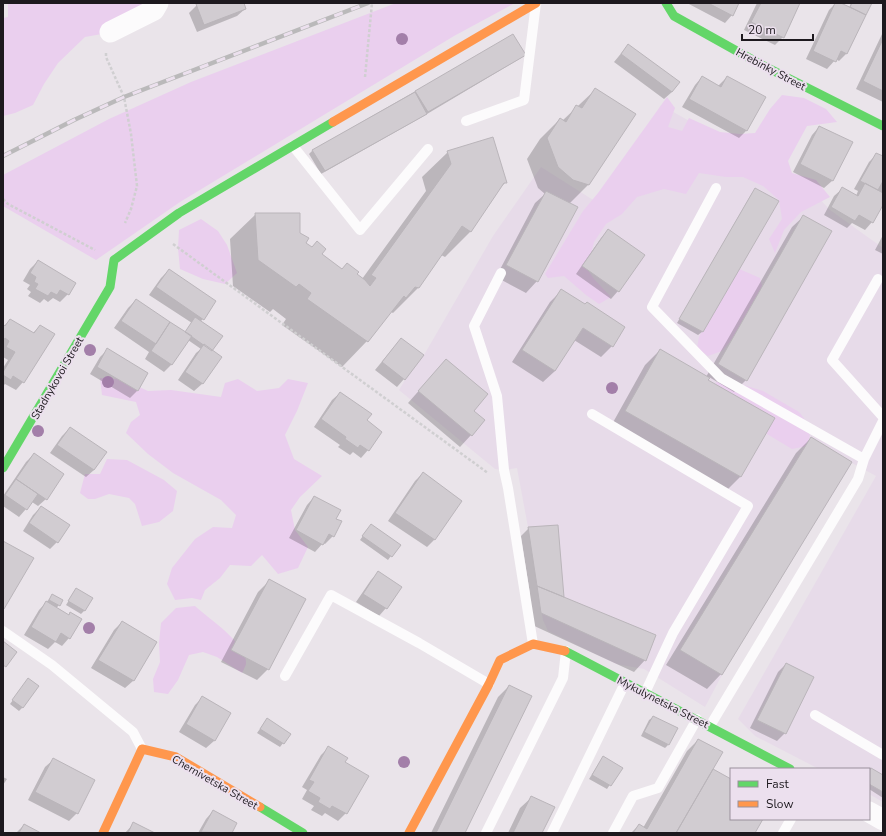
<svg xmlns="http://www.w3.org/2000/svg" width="886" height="836" font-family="'Nunito Sans',sans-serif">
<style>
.built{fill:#e7dbe9}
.green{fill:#eacfee}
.shadow{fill:#0003}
.building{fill:#d1ccd1;stroke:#bab5ba}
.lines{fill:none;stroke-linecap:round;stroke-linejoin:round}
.path{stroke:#d0cfd1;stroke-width:2.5;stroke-dasharray:3 2;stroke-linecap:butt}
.lane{stroke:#fcfbfc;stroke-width:10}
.street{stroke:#fcfbfc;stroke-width:21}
.fast{stroke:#63d668;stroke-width:9}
.slow{stroke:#ff974d;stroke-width:9}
.rail-casing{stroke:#bab9ba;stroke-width:4.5}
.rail{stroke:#ece0ee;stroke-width:3;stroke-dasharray:9;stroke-linecap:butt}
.tree{fill:#a37fa9}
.labels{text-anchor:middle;stroke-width:4;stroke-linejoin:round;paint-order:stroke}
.street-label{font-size:11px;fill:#1d191e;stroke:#ece0ee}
</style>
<rect width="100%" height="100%" fill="#eae4ea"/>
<path class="built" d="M661,105L767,165L815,194L830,210L883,248V802L869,794V769H819L755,736L738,719L876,476L852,463L722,675L705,707L644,669L616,664L548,631L543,620L528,527L517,468L504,470L495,469L399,390L405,380L382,362L401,338L424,355L493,236L541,167L601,205Z"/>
<path class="green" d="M8,3H163L113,32L85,37L58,63L44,84L33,105L15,113L3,116V18L8,17Z
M396,3H515L454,36L180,202L96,260L3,206V175L109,119L191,82Z
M782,95L804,98L826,109L837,122L807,126L788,161L792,173L816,180L830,197L801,212L784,230L775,253L769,239L782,219L779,200L763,186L743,177H726L699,173L686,194L664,189L637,197L622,214L606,224L594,242L587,269L594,279L611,297L599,304L586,295L564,276L548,278L545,274L583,211L598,193L667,97L675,108L668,127L682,131L689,118L720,132L740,134L755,133L770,109Z
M201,219L218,231L227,245L237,273L225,284L203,279L180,269L178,248L179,230Z
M737,268L760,278L769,312L737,333L722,351L708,356L697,348L699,337Z
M100,378L122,379L148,391L171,390L221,397L225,383L238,379L257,391L279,388L288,379L308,383L297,411L285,435L294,459L322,476L300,497L291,510L295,530L308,547L298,568L278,574L262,555L251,566L230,565L220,578L205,590L201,600L192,598L175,600L167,584L172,568L195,539L213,527L232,528L236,515L221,500L173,473L148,454L126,433L131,422L140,415L136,402L102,395Z
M721,378L763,391L799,412C806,419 814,436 807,446L792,449L739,417L711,388Z
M107,459L127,460L164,480L177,491L173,511L159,522L142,526L135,504L129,498L109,494L95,499H88L80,493L85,474H100Z
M195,606C209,619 248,644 246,664C245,667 243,671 242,673L217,657L203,652L189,655L178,680L168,694L154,692L153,679L160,662L159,643L161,623L176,608Z"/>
<path class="shadow" d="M203,3H243L245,9L237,16L197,32L189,13L197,5Z
M687,3H738L732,15L725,23Z
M757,3H799L783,37L775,45L744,30Z
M836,3H839L849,8L851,3H871L847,53L839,61L836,59L827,69L806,59L829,10Z
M883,32V102L856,89Z
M513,35L524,55L521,58L422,117L321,174L309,154L313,150Z
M628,45L672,92L664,99L614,62Z
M702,77L718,86L727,77L765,98L746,131L739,138L682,107L695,85Z
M596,89L634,114L588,185L569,204L537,281L526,293L496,277L535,203L545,194L538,188L527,159L540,139L560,119L562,121Z
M819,127L851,143L832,181L824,188L793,172L812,135Z
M448,152L506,182L498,190L470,232L445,257L441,255L419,287L393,313L391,312L367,341L342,367L282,325L286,319L273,309L270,312L233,286L230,239L256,214L299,234L305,244L311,248L317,242L321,254L342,270L356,275L362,279L426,191L422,177Z
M877,154L883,158V204L872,222L865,230L852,223L847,228L824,215L834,196L842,189L856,196L858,191L854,189L869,162Z
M756,189L777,202L702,332L698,335L677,323L752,193Z
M804,216L746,380L734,392L709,377L706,381L741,476L726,491L611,426L645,365L660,350L706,377L792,227Z
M608,230L618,291L611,299L576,274L601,238Z
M883,235V254L875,250Z
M38,261L68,294L60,302L53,298L48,302L44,299L40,303L28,296L31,292L27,289L30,285L23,281L30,269Z
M169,270L203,319L200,322L211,351L220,357L202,384L194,391L178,380L196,353L201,349L188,340L172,364L164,372L145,359L149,352L114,328L128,308L136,300L183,336L192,323L149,295L161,278Z
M561,291L612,346L601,357L574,340L555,371L543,382L512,362L550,302Z
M10,320L33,333L40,326L23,382L16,390L5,384L3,386V368L8,360L3,357V325L4,326Z
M394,347L404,379L397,387L375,370Z
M107,350L147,373L137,391L130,398L90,374L100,357Z
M446,360L472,411L484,421L460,447L408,403Z
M340,393L366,421L368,450L361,458L353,452L350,455L338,447L340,445L314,427L332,400Z
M70,428L105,452L94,470L86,477L50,453L62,436Z
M811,438L721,674L707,689L666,665L796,453Z
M34,454L46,499L38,506L32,502L19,517L3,506V496L26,462Z
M423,473L461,501L434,540L427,547L388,521L415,481Z
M314,497L335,519L333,536L325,544L323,543L315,552L289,538L307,505Z
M41,507L57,542L50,549L23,531L33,515Z
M557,526L563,597L645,660L634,672L530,624L526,598L530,594L521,536L529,528Z
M368,529L399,545L388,560L360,540Z
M378,573L386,608L379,616L356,602L371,580Z
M269,581L268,669L257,680L221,662L258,592Z
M76,589L85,610L81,614L66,605Z
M53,595L62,600L56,609L68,616L70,613L69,638L62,646L55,642L48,649L24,635L39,610Z
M122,622L156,643L133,681L125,688L91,668L114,630Z
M786,664L785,733L777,741L750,728L778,672Z
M28,680L23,707L19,711L10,704Z
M509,686L464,833H431L498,697Z
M203,697L230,713L214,741L206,748L179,732L195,705Z
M653,717L668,745L665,748L641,736L649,720Z
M267,719L290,734L280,747L257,733Z
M698,740L710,773L731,780V819H762L754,833H631L639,825L643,828L687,751Z
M328,748L344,763L368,777L346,813L338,821L325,813L322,816L311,810L314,806L302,799L307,790L302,787L321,755Z
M603,757L621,768L607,789L589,779Z
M53,760L77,813L69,821L28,800L45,767Z
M869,771L883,777V798L869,789Z
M3,777L7,779L3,785Z
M532,797L540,833H508L520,808Z
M213,811L236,823L231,833H198L206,819Z
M134,823L153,833H125Z
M24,825L39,833H16Z"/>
<path class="building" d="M200,3H244L246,9L204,25L196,4Z
M708,3H739L733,16Z
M761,3H800L784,38L751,22Z
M835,3H841L866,15L847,54L841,51L836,62L813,51Z
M852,3H872L866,15L850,7Z
M513,34L526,55L428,112L415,91Z
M883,39V91L863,81Z
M628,44L680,82L672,92L621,54Z
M702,76L721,87L727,76L766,97L747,131L689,99Z
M595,88L636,114L589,185L573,180L558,167L547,138L560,118L566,122L576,105L582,108Z
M415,92L427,114L325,171L312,150Z
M819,126L853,142L833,181L800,164Z
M493,137L507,183H504L471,232L462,226L419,288L415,287L406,298L404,296L368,342L307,299L311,293L299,284L296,287L258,260L255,213H300V233L309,238L306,243L312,247L317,241L326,249L322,254L342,269L347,263L359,272L357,274L365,280L370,286L376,278L371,275L451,164L447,151Z
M876,153L883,156V181L878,190L860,181Z
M865,183L883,193V205L873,223L859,215L855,221L831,207L842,187L858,196Z
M755,188L779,201L703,332L679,319Z
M546,191L578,207L538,282L506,265Z
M803,215L832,231L747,381L718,364Z
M608,229L645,255L619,292L582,266Z
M38,260L76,283L69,295L60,290L57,295L51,292L48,296L35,289L38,284L34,282L36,277L30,273Z
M169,269L216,301L204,320L156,287Z
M561,289L585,304L587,302L625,327L613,347L583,328L555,371L522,350Z
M136,299L170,322L156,344L121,321Z
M195,317L223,336L212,351L185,332Z
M10,319L34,333L40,325L55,334L24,383L13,376L11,380L3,375V372L15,352L6,347L9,341L5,338L3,341V324L5,326Z
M170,322L192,336L172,365L151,351Z
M401,338L424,355L405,380L382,362Z
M204,344L222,357L203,384L185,372Z
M107,348L148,373L138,391L97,367Z
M660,349L710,378L708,380L775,418L741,477L625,411Z
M446,359L488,394L474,411L485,420L472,436L418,391Z
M340,392L372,414L367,420L382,432L369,451L360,445L358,448L345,439L346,437L321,419Z
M70,427L107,452L94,470L57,445Z
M811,437L852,462L722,675L680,650Z
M34,453L64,474L47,500L16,479Z
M423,472L462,501L435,540L395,513Z
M16,479L38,494L27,510L5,495Z
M314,496L341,510L336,519L342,521L334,537L329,534L323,545L296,530Z
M41,506L70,525L58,543L29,523Z
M371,524L401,545L392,557L362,536Z
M558,525L564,597L537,586L528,527Z
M3,541L34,558L4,609L3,608Z
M378,571L402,587L387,609L363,594Z
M269,579L306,599L269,670L231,650Z
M537,586L656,635L646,661L541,613Z
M76,588L93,598L85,611L68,601Z
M52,594L63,600L60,606L49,600Z
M46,601L69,615L70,612L82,619L70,639L61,633L56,642L31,627Z
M122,621L157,642L134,681L98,660Z
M3,641L17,652L6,667L3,665Z
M786,663L814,677L786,734L757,720Z
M28,678L39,686L23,708L12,700Z
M509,685L532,696L465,833H436Z
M202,696L231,713L215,741L186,724Z
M653,716L678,728L669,745L644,732Z
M267,718L291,734L284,744L260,729Z
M698,739L723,752L676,833H633L639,824L647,829Z
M328,746L348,758L345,762L369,776L347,814L332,806L330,809L318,802L320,798L308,791L314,782L309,780Z
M603,756L623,768L611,786L592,775Z
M53,758L95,780L78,814L35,792Z
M871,768L883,775V792L869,784V771Z
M713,769L731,779V819H763L755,833H676Z
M531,796L555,807L542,833H513Z
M213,810L237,823L232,833L201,832Z
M133,822L155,833H128Z
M24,824L41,833H19Z"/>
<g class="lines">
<path class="path" d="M106,53V57L124,97L131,134L137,186L131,209L125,223
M365,77L372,3
M3,199L8,204L95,250
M173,244L488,473"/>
<path class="lane" d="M466,121L524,100L536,3
M293,146L360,230L428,149
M501,273L474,326L497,396L504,470L508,488L533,644
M878,279L832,360L883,417
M592,414L748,506L673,633L645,693
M864,459L883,421
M3,631L52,665L133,732L142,749
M285,676L331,595L419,643L489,684
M815,715L883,755
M710,726L858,479L864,459L721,378L652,307L716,188
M486,833L563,678L566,651
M552,833L625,683
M613,833L633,796L658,788L697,719
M783,833L791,819"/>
<path class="street" d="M110,32L154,10L158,3
M869,812L883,820"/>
<path class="fast" d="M666,3L674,16L760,64L883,126
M3,468L110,287L114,260L179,213L333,122
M565,651L790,769
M260,807L303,833"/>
<path class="slow" d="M333,122L536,3
M103,833L142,749L176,757L260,807
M409,833L489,684L500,660L533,644L565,651"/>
<defs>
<path id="rail" d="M3,156L74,120L124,97L368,3"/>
</defs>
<use href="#rail" class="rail-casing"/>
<use href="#rail" class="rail"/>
</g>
<g class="tree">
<circle cx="402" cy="39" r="6"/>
<circle cx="90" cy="350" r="6"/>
<circle cx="108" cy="382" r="6"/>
<circle cx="612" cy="388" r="6"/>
<circle cx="38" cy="431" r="6"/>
<circle cx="89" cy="628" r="6"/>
<circle cx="404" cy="762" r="6"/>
</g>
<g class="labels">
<g class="street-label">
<text transform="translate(771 69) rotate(28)" y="4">Hrebinky Street</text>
<text transform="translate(57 378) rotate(-60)" y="4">Stadnykovoi Street</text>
<text transform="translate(663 702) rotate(27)" y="4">Mykulynetska Street</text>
<text transform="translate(215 782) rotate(30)" y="4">Chernivetska Street</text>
</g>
</g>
<rect width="886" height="836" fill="none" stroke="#1d191e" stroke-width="8"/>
<rect x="730" y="768" width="140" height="52" fill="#ece0ee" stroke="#99909b"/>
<rect x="738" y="781" width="20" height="6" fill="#63d668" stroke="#99909b"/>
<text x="766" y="788" font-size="12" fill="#1d191e">Fast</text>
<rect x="738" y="801" width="20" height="6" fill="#ff974d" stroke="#99909b"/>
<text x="766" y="808" font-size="12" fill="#1d191e">Slow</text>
<path d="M742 34v6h71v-6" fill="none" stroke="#1d191e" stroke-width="2"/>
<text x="748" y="34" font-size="12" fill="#1d191e" stroke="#ece0ee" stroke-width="3" paint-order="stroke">20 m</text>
</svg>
